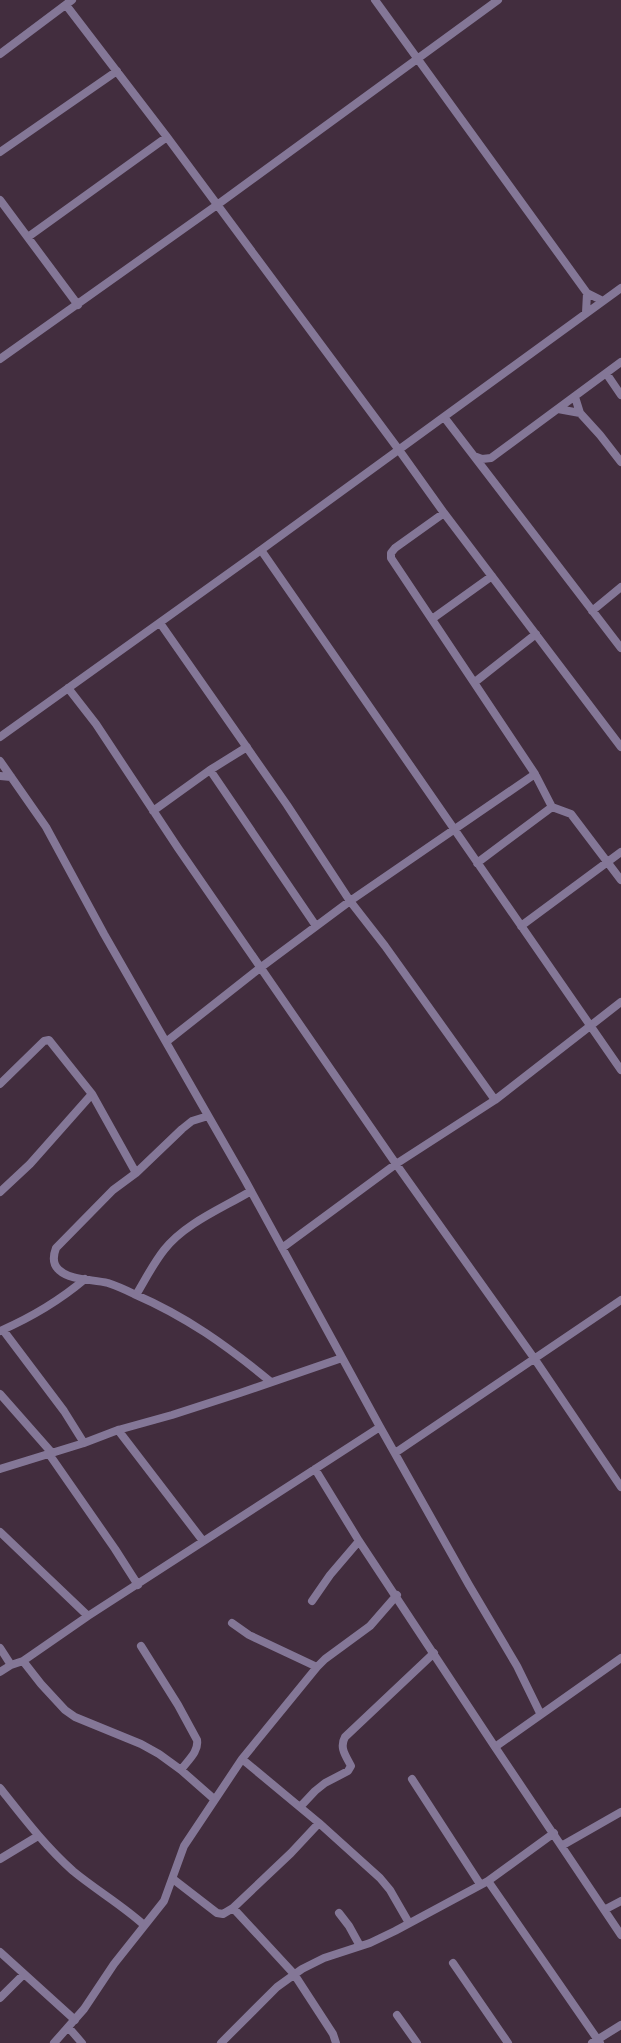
<svg xmlns="http://www.w3.org/2000/svg" width="621" height="2043" font-family="'Alegreya Sans',sans-serif">
<style>
.lines{fill:none;stroke-linecap:round;stroke-linejoin:round}
.minor{stroke:#847797;stroke-width:8}
</style>
<rect width="100%" height="100%" fill="#422d3e"/>
<g class="lines">
<path class="minor" d="M375,0L587,293L603,301
M66,5L167,137L399,450L444,513L621,747
M0,54L72,0
M0,152L117,71
M0,200L78,305
M28,237L167,137
M586,313L587,293
M0,359L217,205L498,0
M606,373L621,395
M575,397L580,413L600,435L621,462
M558,409L580,413
M444,417L621,648
M474,456L482,459L491,458L621,362
M444,513L395,548L391,553V558L535,774L552,807L571,814L621,880
M261,550L621,1070
M592,611L621,587
M432,619L492,576
M160,623L287,805L350,901L385,946L495,1100
M475,682L536,634
M68,688L96,724L178,848L396,1164L534,1358L621,1487
M0,737L261,550L621,288
M0,761L46,827L104,934L245,1180L380,1427L469,1585L517,1666L540,1713
M210,770L316,926
M0,776L11,777
M153,811L210,770L247,747
M477,863L552,807
M521,926L621,852
M166,1042L260,968L350,901L535,774
M0,1084L44,1041L49,1040L92,1094L136,1173
M208,1116L192,1121L182,1129L136,1173L113,1190L56,1248C53,1256 52,1264 59,1270C71,1281 93,1279 108,1283C117,1286 126,1290 134,1294C187,1317 226,1345 271,1382
M0,1192L30,1164L92,1094
M282,1248L396,1164L495,1100L621,1002
M136,1295C145,1280 153,1264 164,1250C185,1223 223,1208 251,1191
M3,1330L64,1411L84,1443
M0,1331C32,1317 59,1301 85,1279
M0,1394L52,1453
M118,1430L203,1541
M395,1453L621,1300
M49,1454L115,1549L138,1585
M0,1469L84,1443L118,1430L172,1415L240,1393L342,1358
M315,1469L359,1541L495,1747
M0,1532L88,1616
M312,1601L330,1575L359,1541
M232,1623L249,1635L317,1667
M141,1646L178,1705L197,1740C199,1752 187,1761 181,1770
M0,1648L11,1665
M621,1658L495,1747L621,1935
M23,1661L41,1684L65,1710L75,1717L141,1744L159,1754L181,1770L214,1799
M0,1672L11,1665L23,1661L88,1616L380,1427
M242,1759L319,1823L380,1878L390,1890L409,1923
M412,1779L480,1884
M0,1788C23,1817 45,1846 73,1871C96,1890 122,1905 144,1925
M300,1807L315,1791L325,1783L348,1771L351,1766C346,1756 339,1748 345,1737L434,1653
M563,1845L621,1812
M0,1859L38,1836
M173,1879L217,1913L223,1914L233,1908L291,1853L319,1823
M488,1881L600,2043
M233,1908L294,1974L333,2034L336,2043
M604,1910L621,1901
M339,1913L349,1926L360,1946
M0,1952L75,2020
M453,1963L508,2043
M0,1998L24,1974
M397,2015L417,2043
M69,2028L82,2043
M54,2043L84,2009L114,1964L164,1901L184,1846L242,1759L317,1667L325,1659L370,1626L397,1595
M221,2043L277,1987L302,1969L324,1958L370,1943L395,1931L488,1881L554,1833
M592,2043L621,2025"/>
</g>
</svg>
